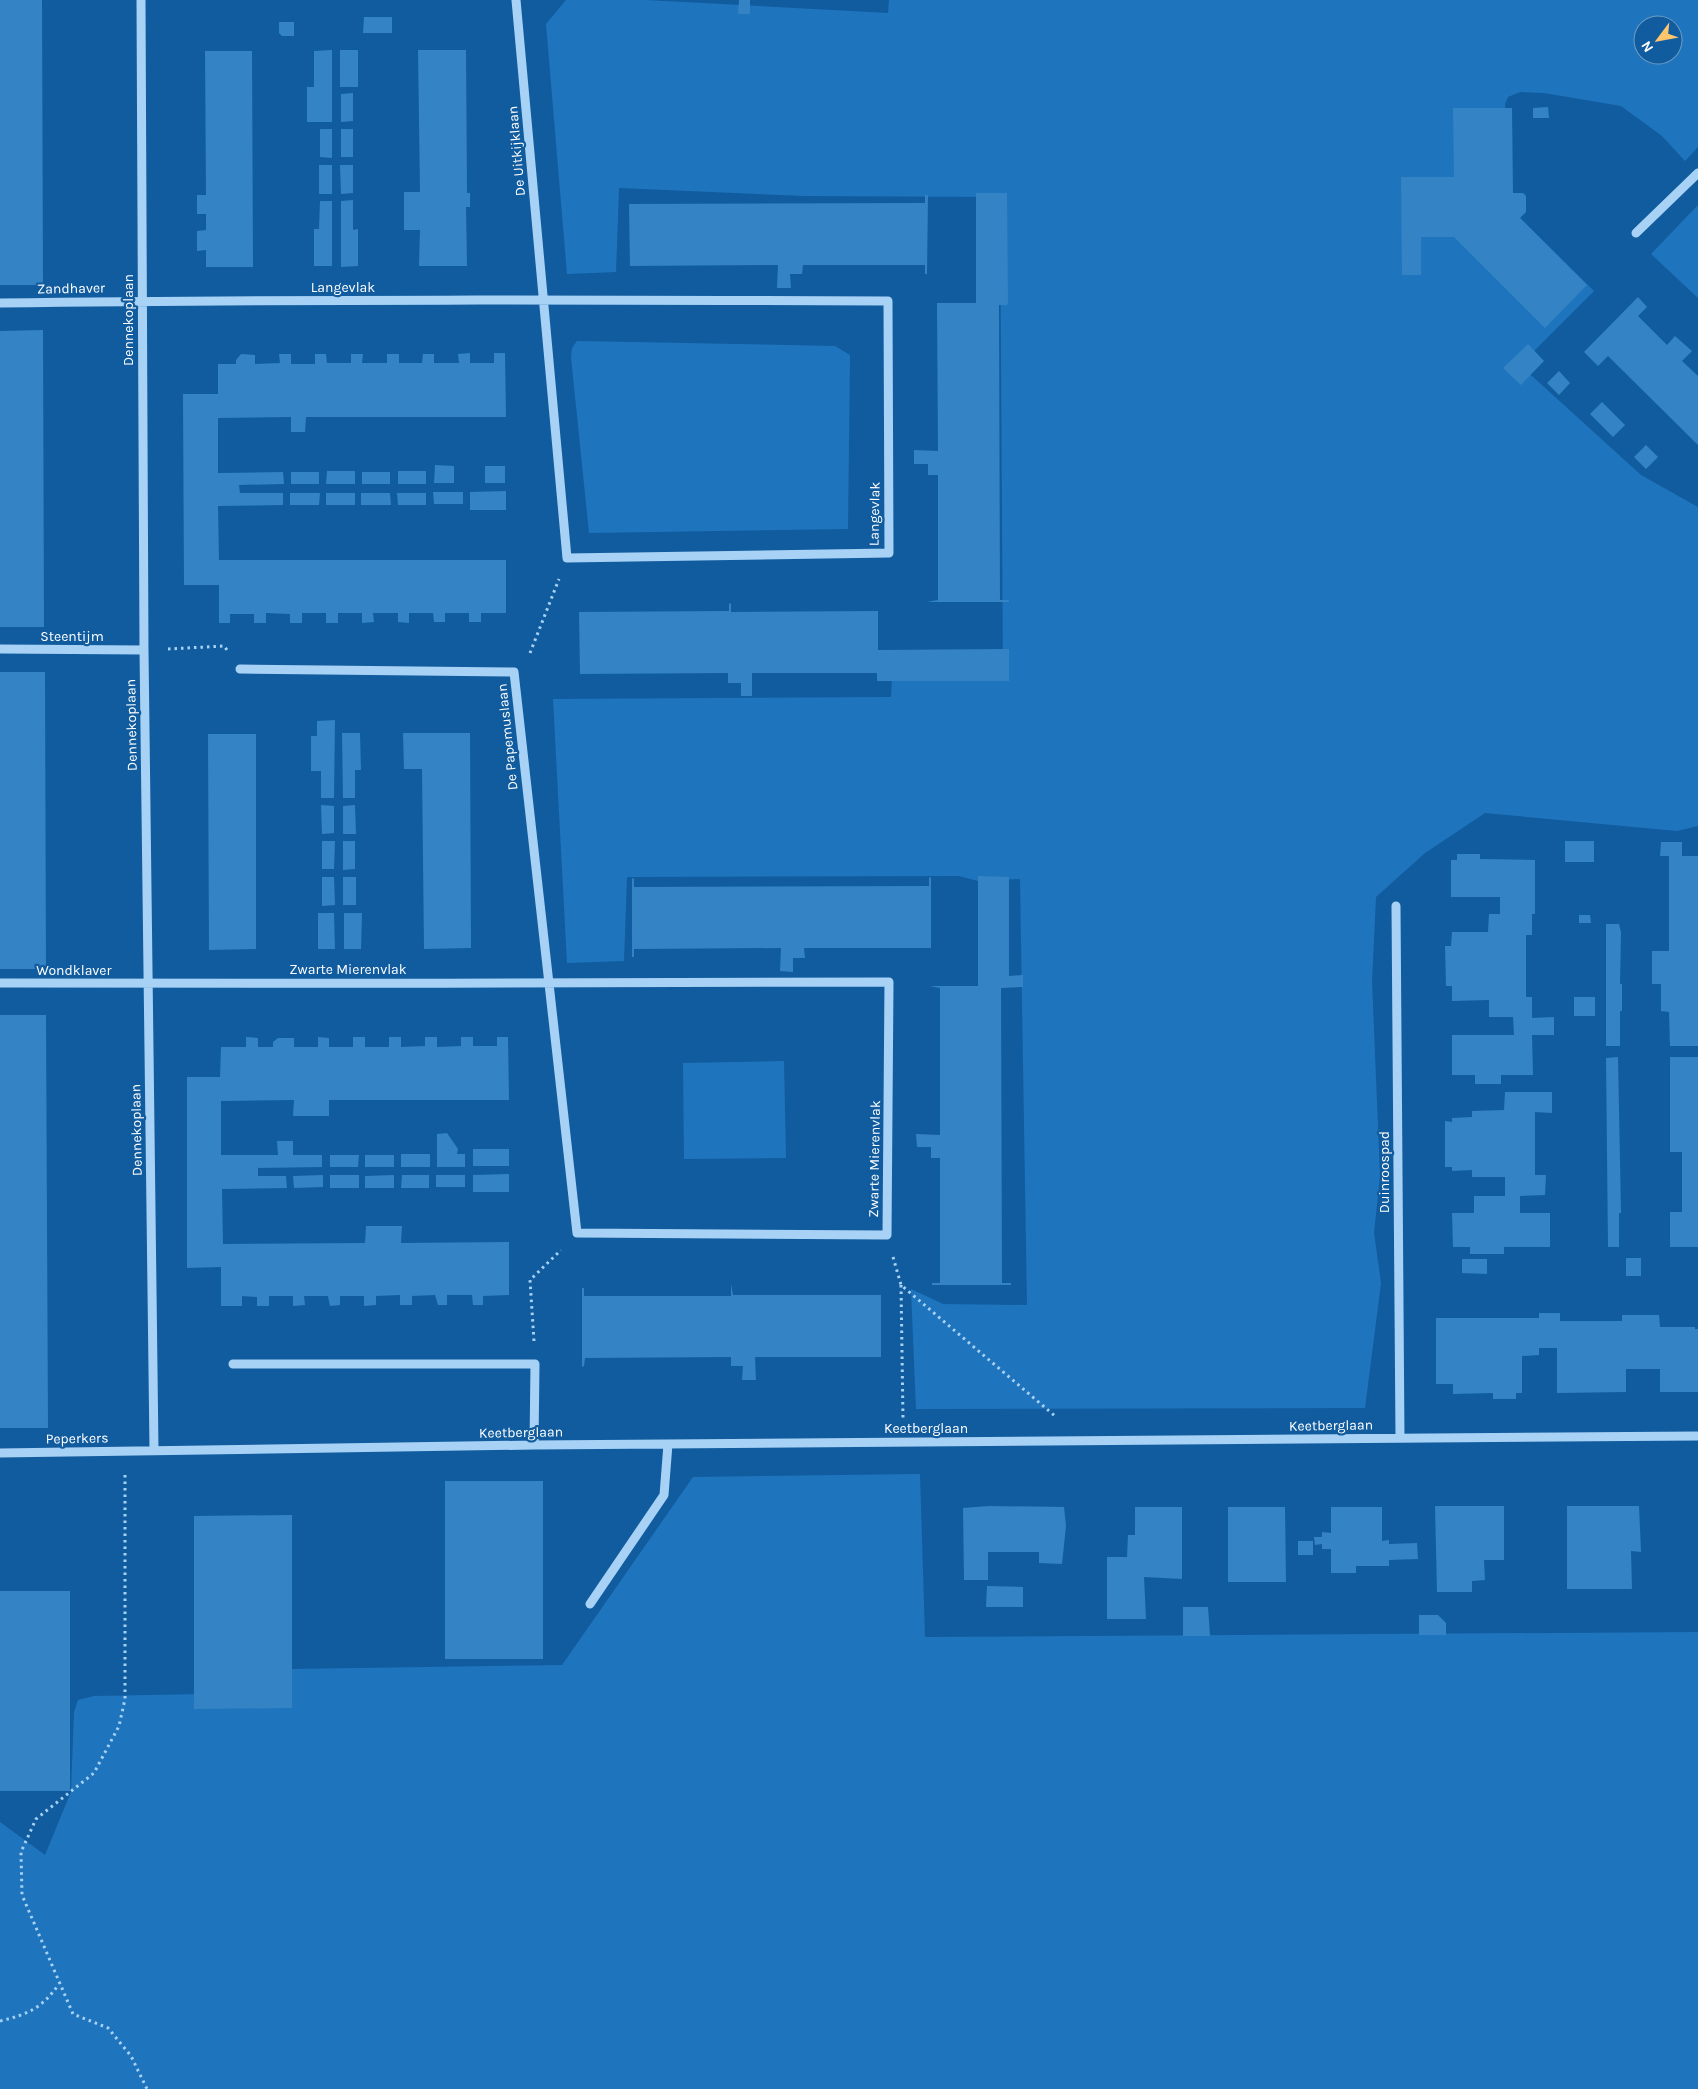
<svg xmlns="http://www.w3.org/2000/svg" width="1698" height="2089" font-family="Karla,sans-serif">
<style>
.green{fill:#1f75bd;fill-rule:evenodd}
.building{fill:#3483c4}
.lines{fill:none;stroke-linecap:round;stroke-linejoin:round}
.path{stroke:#a8d2f5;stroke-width:3;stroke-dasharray:2.5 4;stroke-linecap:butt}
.minor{stroke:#a8d2f5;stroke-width:9}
.labels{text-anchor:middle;stroke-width:4.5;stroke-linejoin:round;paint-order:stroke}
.street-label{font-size:14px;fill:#fff;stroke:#115c9f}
</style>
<rect width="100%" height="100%" fill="#115c9f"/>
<path class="green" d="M566,0H645L888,13L889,0H1698V147L1685,161L1662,136L1621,106L1544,93L1520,92L1508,97L1505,104L1511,209L1594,291L1520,365L1641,475L1698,507V826L1677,831L1485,813L1425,853L1376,897L1372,981L1380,1176L1374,1233L1381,1283L1365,1408L916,1409L911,1289L943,1304L1027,1305L1020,879L978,881L959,876L627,877L624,961L567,963L553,699L891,697L892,677L1003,674L1000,197L804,196L619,188L616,272L567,274L546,24ZM1643,25H1673V55H1643Z
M1698,205V298L1651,254Z
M577,341L835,346L850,355L848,529L589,533L571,357L572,348Z
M784,1061L786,1158L684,1159L683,1063Z
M920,1474L925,1637L1698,1632V2089H0V1822L45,1855L71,1792L74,1712L78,1700L94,1696L206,1694L256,1688L292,1669L562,1665L693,1477Z"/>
<path class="building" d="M0,0H42L43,285H0Z
M739,0H750V14H738Z
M364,17H392V33H363Z
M279,22H294V36H282L279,33Z
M332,50V122H307V87H314V51Z
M340,50H358V87H340Z
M418,50H466L467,193H470V207H466L467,266H419L420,230H404V192H420Z
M205,51H252L253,267H206V250L197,251V231L206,230V214H197V195H206Z
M353,93V121L341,122V94Z
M1548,107L1549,118H1533V108Z
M1453,108H1512L1513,193H1523L1526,196V212L1520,218L1587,285L1545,328L1454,237H1421V275H1402L1401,177H1454Z
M320,129H332V158L320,157Z
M341,129H353V157H341Z
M319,165H332V194H319Z
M340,165H353V193L341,194Z
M976,193H1007L1008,303L1007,305H999L1000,600H1009V602H927L938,600V475H928V464H914V450L938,451L937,303H976Z
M925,195H928L927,274H925V265H803L802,274H790L791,288H777L778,265L630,266L629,204L925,203Z
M353,200V230L358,229V266L341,267V201Z
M320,201H332V266H314V229H319Z
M1638,297L1647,307L1638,316L1667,345L1675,336L1692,351L1682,361L1698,376V445L1608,356L1598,366L1584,352Z
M43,330L44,627H0V331Z
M1528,344L1544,361L1521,385L1503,368Z
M470,353V363H494V353H505L506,417H306L305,432H291V417L218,418V473L283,472L284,484L239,485L240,493H283V505L218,506L219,560H506V613H481V622H469V613H445V622H434L433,613H409V623L398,622V613H373L374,622L362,623V613H338V623H326V613H302V623H290V614L266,613V623H254V614H230V623H219V585H184L183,394H218V364H236V360L241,354L255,355V364L280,363L279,354H291V364H315V354H326L327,363H351V354H363L362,363H387V354H399V363H422L423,354H434V363H459L458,354Z
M1559,371L1570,383L1559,395L1547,383Z
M1602,402L1625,425L1613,437L1590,414Z
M1646,445L1658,457L1646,469L1634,457Z
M435,465L454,466V483H434Z
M485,466H505V483H485Z
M327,471H355V484H326Z
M398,471H426V484H398Z
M291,472H319V484H291Z
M362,472H390V484H362Z
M506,491V510H470V492Z
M433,492H463V504H434Z
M290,493H320L319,505H290Z
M326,493H355V505H326Z
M361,493H390L391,505H361Z
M397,493H426V505H398Z
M731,603V612L878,611V650L1009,649V681H877V673H752V696H741V683H728V673L580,674L579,612L729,611V604Z
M0,672H45L46,969H0Z
M335,720L334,798H321V771H311V736H317V721Z
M342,733H360L361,770H355V798H343Z
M403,733H470L471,948L424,949L422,769H404Z
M208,734H256V949L209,950Z
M321,805L334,806V833L322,834Z
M355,805L356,834H343V806Z
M322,841H335L334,869H322Z
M343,841H355V869L343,870Z
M1565,841H1594V862H1565Z
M1661,842H1682V856H1698V1046H1670L1669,1012L1661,1011V984H1652V951H1669V856H1660Z
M1457,854H1480V859L1535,860V914H1532V935H1526V997H1532V1018L1554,1017V1035H1532L1533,1075H1501V1084H1475V1075H1452V1035H1514L1513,1017H1489V1000L1452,1001V986H1446L1445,946H1451L1452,932H1488L1489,914H1500V897H1451V860H1457Z
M978,876L1009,877V976L1023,975V987L1001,988L1002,1283H1011V1285H932V1283H940V1158H931V1147H917L916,1134L940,1135V988L930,986H978Z
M322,877H334L335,905L322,906Z
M343,877H356V905H343Z
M931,877V948H804L805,958H793V972L780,971L781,948L634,949V957H632V879L634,878V887L929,886V878Z
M318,913H334L335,949H318Z
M344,913H362L361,949H344Z
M1579,915H1590L1591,923H1579Z
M1606,924H1619L1621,932L1620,984H1622V1011H1620V1046H1606Z
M1574,997H1595V1016H1574Z
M0,1015H46L48,1428H0Z
M246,1037L258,1038V1047H273V1042L278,1038H294V1047H318V1037L329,1038V1047H353V1037H365V1047H389V1037H401V1047L425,1046V1037H437V1047L461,1046V1037H473V1046H497V1037H508L509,1100H329V1116H293L294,1100L221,1101V1155H278L277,1141H293V1155H322V1167L258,1168V1176H286L287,1188L222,1189L223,1244L365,1243L366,1226H402L401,1243L509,1242V1295L483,1296V1305H473L472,1295H447V1305H438L435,1295L412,1296V1305H400V1295L376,1296V1305L364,1306V1296H340V1305L330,1306L328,1296H304L305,1305L293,1306V1296H269V1306H257V1297L242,1296V1306H221V1267L187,1268V1077H220L221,1047H246Z
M1618,1057L1621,1213H1619V1247H1608L1606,1058Z
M1670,1057H1698V1247H1670V1212H1682V1152H1670Z
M1505,1092H1552V1113L1535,1112V1175H1546L1545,1195L1520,1196V1213H1550V1247H1504V1254H1470V1247H1453L1452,1213H1474V1196H1505V1177H1472V1170L1452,1171V1167H1445V1121L1452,1122V1118L1472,1117V1111L1504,1110Z
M447,1133L458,1149L457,1154H465V1167H437V1134Z
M473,1149H509V1166H473Z
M401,1154H430V1167H401Z
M330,1155H359L358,1167H330Z
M365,1155H394V1167H365Z
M509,1174V1192H473V1175Z
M323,1175V1187L294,1188L293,1176Z
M330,1175H359V1188H330Z
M394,1175V1188H365V1176Z
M402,1175H429V1188H401Z
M436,1175H465V1187H436Z
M1626,1258H1641V1276H1626Z
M1462,1259H1487V1274L1462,1273Z
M731,1284L733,1295H881V1357H755L756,1380H742L743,1366H731V1357L585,1358L584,1366L582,1367V1288H584V1296H731Z
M1539,1313H1560V1321H1622V1315H1659L1660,1327H1695V1329H1698V1392H1660V1369H1626V1392L1557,1393V1348H1539V1355L1522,1356V1393H1516V1399H1493V1393L1453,1394V1384H1436V1318H1539Z
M445,1481H543V1659H445Z
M989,1506L1064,1507L1066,1526L1062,1564L1039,1563V1552H988V1580H964L963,1508Z
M1435,1506H1504V1560H1484L1485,1580L1472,1581V1592H1437Z
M1567,1506H1639L1641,1552L1631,1551L1632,1589H1567Z
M1135,1507H1182V1579L1144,1577L1146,1619H1107V1557H1127L1128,1535H1135Z
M1228,1507H1285L1286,1582H1228Z
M1331,1507H1382V1541L1389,1540V1544L1417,1543L1418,1559L1389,1560V1566H1356V1573H1331V1549H1322V1544L1315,1545L1314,1537H1322V1532L1331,1533Z
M292,1515V1708L194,1709V1516Z
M1298,1541H1313V1555H1298Z
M987,1586L1023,1587V1607H986Z
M0,1591H70V1791H0Z
M1183,1607H1208L1210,1636H1183Z
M1419,1615H1438L1446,1623V1635H1419Z"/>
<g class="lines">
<path class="path" d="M168,649L224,646L227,650
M530,653L559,579
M893,1257L901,1285L1055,1416
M901,1285L903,1419
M534,1341L530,1280L561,1250
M125,1475V1699L119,1726L94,1773L36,1819L21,1852L22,1895L73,2014L108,2028L131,2056L147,2089
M0,2021C29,2014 42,2008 59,1984"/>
<path class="minor" d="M141,0L144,650L154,1450
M1636,233L1698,173
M0,303C296,299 592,300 888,301L889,553L567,558L516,0
M0,649L144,650
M1396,906L1400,1438
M0,983C296,985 593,982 889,982L887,1235L577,1233L514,672L240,669
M233,1364H535L534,1445
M0,1453L534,1445L1698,1436
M590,1604L664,1495L668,1444"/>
</g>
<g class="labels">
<g class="street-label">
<text transform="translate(516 151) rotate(-95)" y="5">De Uitkijklaan</text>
<text x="343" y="292">Langevlak</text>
<text transform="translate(71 288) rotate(-1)" y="5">Zandhaver</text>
<text transform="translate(128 320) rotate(-90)" y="5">Dennekoplaan</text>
<text transform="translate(874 514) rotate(-89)" y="5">Langevlak</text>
<text x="72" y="641">Steentijm</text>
<text transform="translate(131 725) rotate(-91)" y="5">Dennekoplaan</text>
<text transform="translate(507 737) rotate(-96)" y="5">De Papemuslaan</text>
<text x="348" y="974">Zwarte Mierenvlak</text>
<text x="74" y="975">Wondklaver</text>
<text transform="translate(136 1130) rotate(-91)" y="5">Dennekoplaan</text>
<text transform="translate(874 1159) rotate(-89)" y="5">Zwarte Mierenvlak</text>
<text transform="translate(1384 1172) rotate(-90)" y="5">Duinroospad</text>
<text transform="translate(1331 1425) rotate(-1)" y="5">Keetberglaan</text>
<text x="926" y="1433">Keetberglaan</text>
<text transform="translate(521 1432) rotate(-1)" y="5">Keetberglaan</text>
<text transform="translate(77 1438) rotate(-1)" y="5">Peperkers</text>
</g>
</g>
<g transform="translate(1658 40) rotate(238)"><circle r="24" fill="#115c9f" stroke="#709dc5"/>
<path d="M0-4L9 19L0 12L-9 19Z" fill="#ffc66c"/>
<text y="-8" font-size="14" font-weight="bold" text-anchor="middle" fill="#ffffff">N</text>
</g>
</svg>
